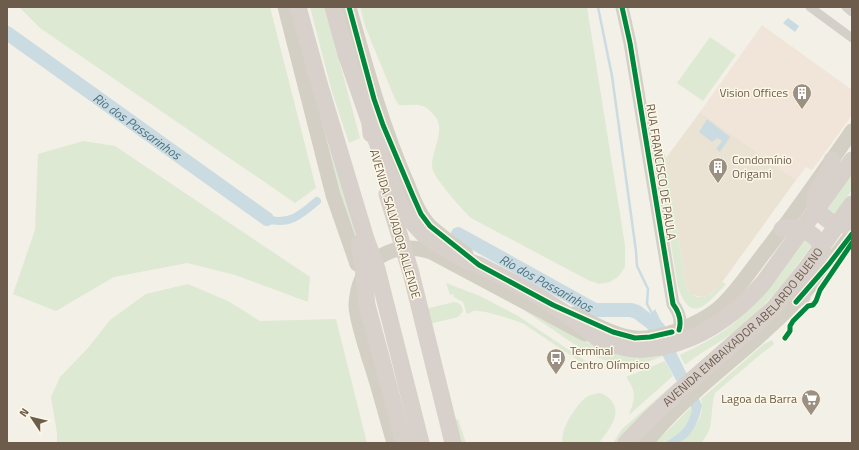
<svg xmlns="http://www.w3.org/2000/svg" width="859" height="450" font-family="'Titillium Web',sans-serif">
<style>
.residential{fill:#eae3d4}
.commercial{fill:#f1e4d8}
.green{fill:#dde9d3}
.water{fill:#cadce1}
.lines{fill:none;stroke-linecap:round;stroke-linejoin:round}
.stream{stroke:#cadce1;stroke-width:2.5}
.canal{stroke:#cadce1;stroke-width:8}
.river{stroke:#cadce1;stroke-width:14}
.street{stroke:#d4d0c9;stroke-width:9}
.secondary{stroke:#d4d0c9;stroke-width:13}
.primary{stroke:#d4cfc4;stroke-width:15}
.highway{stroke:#d8d0ca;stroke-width:17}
.cycleway-casing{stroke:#fcf7e7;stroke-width:8}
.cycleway{stroke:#00873e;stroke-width:5}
.labels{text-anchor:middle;stroke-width:3;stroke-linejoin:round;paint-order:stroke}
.poi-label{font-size:12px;fill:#6d5c4b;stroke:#fcf7e7;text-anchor:end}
.street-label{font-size:12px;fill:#6d5c4b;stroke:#fcf7e7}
.water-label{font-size:13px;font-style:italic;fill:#4c7284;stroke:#fcf7e7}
</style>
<rect width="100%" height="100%" fill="#f3f0e7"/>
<path class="residential" d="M700,112L796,180L718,288L707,296L701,297L691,294L686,286L666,158Z"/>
<path class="commercial" d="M762,25L852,90V115L812,170L806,167L796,180L700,112Z"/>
<path class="green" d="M19,7H270L316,188L295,203L40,28Z
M291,7L342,178L357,242L336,187Z
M310,7H325L360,138L349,143L332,92Z
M360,7H587L625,245V267L619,276L610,282L599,284L588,280L471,218C463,210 433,178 432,167C431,149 448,129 433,114C430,111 427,107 423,106C415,103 407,106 399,105L395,99L365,26Z
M710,37L736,55L703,101L677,83Z
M655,133L666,157L686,286C696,306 713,296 722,282L726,284C707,304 691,326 678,287L657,160L651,136Z
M83,141L115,146L310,277L308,302L235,275L187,263L114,277L56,311L13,294L35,230L38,154Z
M852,173V190L833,217L825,211Z
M806,237L814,242C791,274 769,304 739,328C722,342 702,351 685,365L680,355C698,346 717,337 733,324C763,300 784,267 806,237Z
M446,283L480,296L518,316L584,360L594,365V368L591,369L524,324C514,320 482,309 473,311C472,312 467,314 467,314L463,302L454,297L453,294L450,295Z
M188,284L228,301L260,321L336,319L367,443H57V433L51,397L60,377L88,348L110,320L146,294Z
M454,302C460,303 462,305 463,311L458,317L429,324L425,309Z
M523,310L597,347L661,353L663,356C623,374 598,360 565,338C551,328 537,319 523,310Z
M772,340L774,344L773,345L761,354L715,393C709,411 716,427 701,443H679C692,433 706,416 701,399L764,344Z
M665,361L673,376L629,415C635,398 637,392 626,377Z
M676,382L678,386L618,443H613L622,429Z
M600,393C604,394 607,396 610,399C624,413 608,431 599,443H563C559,431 576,406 585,398C589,395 595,394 600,393Z
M691,407L692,409C688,427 675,443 655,443Z
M458,419L466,443H456L450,422Z"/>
<path class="water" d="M788,18L799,26L795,32L783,23Z
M707,119L730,137L720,152L716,149L722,141L718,138L712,142L699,132Z
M655,309L702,405C700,418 693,436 680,442C676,444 669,443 664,443C680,434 688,427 692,409L644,322Z"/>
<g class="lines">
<path class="stream" d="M598,7L612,76L636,251L637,266L648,289L647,304L653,315"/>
<path class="canal" d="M267,219C289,226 302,214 317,201"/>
<g class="river">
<path id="s1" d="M7,33L267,219"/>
<path id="s2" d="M458,234L595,310H631L637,312L658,328L660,332"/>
</g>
<path class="street" d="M810,7L852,38
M846,7L852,12"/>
<path class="secondary" d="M622,7L630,43L673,304C679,312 682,320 679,330"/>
<path class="primary" d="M285,7L333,195L357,264
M349,7C366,67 382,126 407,183C413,198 419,215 430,226C441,236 454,245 466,254
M573,314C592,322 613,336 635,338C661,340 699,324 719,308C735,294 748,274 761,257C793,216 822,174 852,131
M394,443C386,416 379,388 370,361C366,348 356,318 356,305C357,286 364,267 381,256C398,246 413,246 431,252L585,334
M646,443C679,401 723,369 763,333C797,303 826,270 852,234"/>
<g class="highway">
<path d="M298,7L319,83L366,239L377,269L421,443"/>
<path d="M333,7L346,54L370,123L371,134"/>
<path d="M370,123L400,205L413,223L424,235L437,244L467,261L479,265C504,278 531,290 554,306C564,312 574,319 584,327C590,331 596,339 603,341C616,346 632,350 645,349C692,346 735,317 764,282L852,160"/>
<path d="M832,160C831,180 800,196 823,216C831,224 841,226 852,225"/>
<path d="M387,194L411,273L453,443"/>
<path d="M782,229C799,222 828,239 822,259C817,274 802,280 802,297"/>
<path d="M359,243L363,266L367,305L404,443"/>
<path id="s3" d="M626,443L649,419L677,393L773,309L808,266L852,204"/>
</g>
<defs>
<path id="cycleway" d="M349,7L374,99L383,125L413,196L421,214L430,226L479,265L553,305L613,332L635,338L650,337L672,332
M622,7L630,43L673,304C679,312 682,320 679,330
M796,302L829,264L852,234
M785,338L790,331V326L793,321L808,306L813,305L816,301L820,290L852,243"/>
</defs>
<use href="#cycleway" class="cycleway-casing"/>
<use href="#cycleway" class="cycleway"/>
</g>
<defs>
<symbol id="building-pin" viewBox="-11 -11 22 30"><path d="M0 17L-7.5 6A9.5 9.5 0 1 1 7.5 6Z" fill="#9c9082" stroke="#fcf7e7"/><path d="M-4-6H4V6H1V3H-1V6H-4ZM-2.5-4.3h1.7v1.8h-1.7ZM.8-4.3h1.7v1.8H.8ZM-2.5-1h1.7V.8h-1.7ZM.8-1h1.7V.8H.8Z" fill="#fff"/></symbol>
<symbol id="bus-pin" viewBox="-11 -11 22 30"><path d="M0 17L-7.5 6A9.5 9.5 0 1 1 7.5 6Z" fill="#9c9082" stroke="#fcf7e7"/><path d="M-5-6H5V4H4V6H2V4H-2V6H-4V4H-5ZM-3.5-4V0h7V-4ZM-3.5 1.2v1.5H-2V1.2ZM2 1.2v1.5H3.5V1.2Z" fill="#fff"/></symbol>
<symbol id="supermarket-pin" viewBox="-11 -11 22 30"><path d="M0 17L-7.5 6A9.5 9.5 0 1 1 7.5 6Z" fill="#9c9082" stroke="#fcf7e7"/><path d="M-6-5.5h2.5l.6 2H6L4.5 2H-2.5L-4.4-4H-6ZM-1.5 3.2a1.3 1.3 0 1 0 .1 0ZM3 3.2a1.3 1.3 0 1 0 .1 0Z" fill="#fff"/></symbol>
</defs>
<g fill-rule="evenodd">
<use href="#building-pin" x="791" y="82" width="22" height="30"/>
<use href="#building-pin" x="707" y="156" width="22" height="30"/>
<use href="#bus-pin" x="545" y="347" width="22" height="30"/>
<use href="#supermarket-pin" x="800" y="388" width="22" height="30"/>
</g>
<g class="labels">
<g class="poi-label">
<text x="788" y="97">Vision Offices</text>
<text x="732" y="164" text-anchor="start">Condomínio<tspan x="732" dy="14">Origami</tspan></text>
<text x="570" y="355" text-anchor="start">Terminal<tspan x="570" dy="14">Centro Olímpico</tspan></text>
<text x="797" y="403">Lagoa da Barra</text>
</g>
<g class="street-label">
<text transform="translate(661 172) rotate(81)" y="4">RUA FRANCISCO DE PAULA</text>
<text transform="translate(395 224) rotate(74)" y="4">AVENIDA SALVADOR ALLENDE</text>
<text dy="4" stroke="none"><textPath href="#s3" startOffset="165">AVENIDA EMBAIXADOR ABELARDO BUENO</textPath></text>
</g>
<g class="water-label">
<text dy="5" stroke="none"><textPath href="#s1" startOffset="160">Rio dos Passarinhos</textPath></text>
<text dy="5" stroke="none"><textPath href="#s2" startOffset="101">Rio dos Passarinhos</textPath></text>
</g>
</g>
<rect width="859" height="450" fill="none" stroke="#6d5c4b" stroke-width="16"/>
<g transform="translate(32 418) rotate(305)" stroke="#fcf7e7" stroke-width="3" paint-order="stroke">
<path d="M0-3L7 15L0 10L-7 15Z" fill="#6d5c4b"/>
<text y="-6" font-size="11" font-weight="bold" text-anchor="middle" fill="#6d5c4b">N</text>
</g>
</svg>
